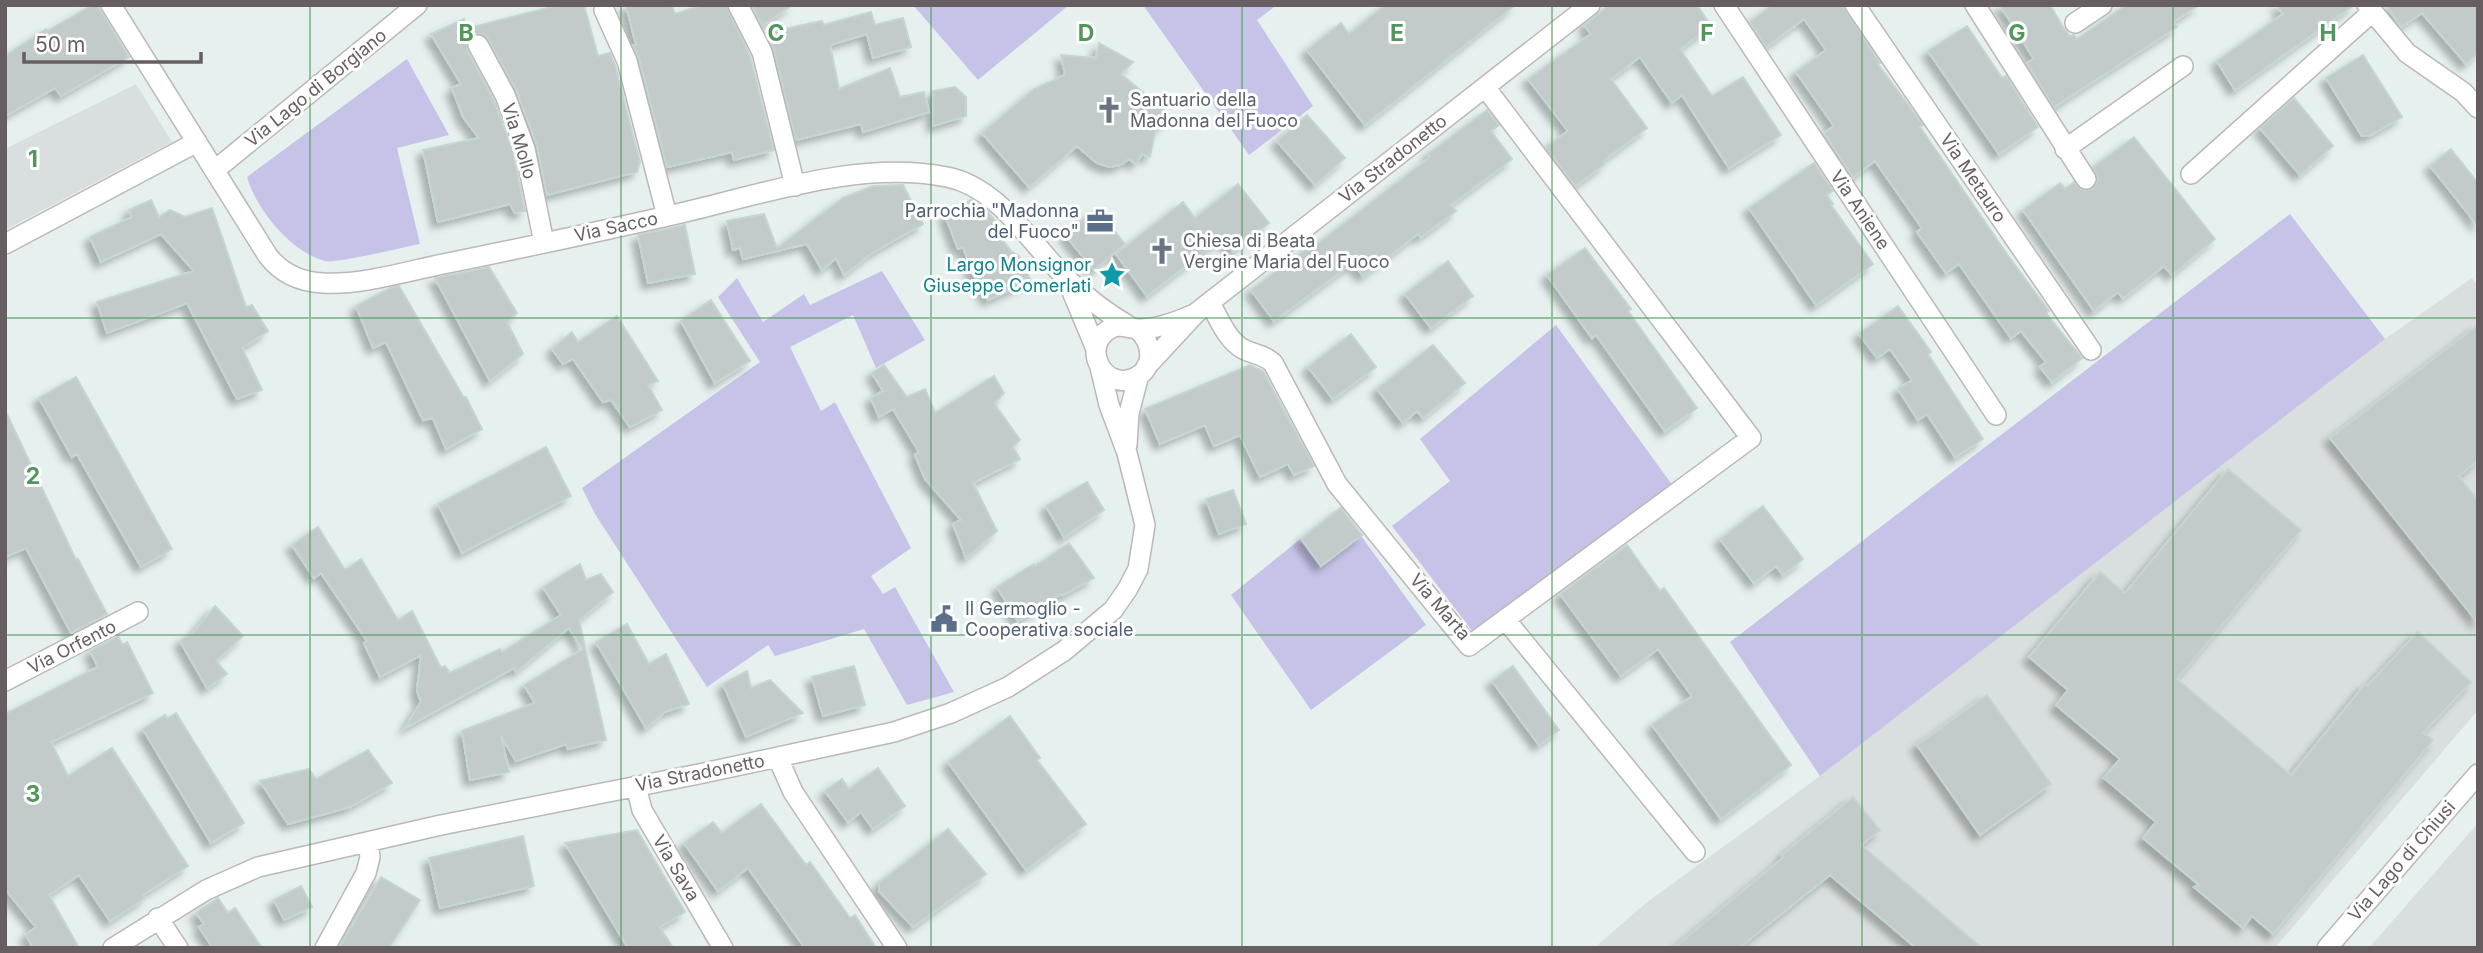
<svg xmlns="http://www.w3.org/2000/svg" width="2483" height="953" font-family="Inter,sans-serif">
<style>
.industrial{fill:#d9dfde}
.green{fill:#c7c3e8}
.building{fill:#c2cbca;stroke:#c4d5d2;stroke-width:2;filter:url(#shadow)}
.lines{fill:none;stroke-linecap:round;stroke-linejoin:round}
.minor-casing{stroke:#bdb7b8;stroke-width:22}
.minor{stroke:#fff;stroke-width:19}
.grid{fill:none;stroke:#51975b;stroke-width:2;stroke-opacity:0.55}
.labels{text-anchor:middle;stroke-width:6;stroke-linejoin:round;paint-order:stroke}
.street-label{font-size:18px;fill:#675e61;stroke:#fff}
.worship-label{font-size:18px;fill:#5b616d;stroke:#fff;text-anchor:start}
.service-label{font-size:18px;fill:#4e5e75;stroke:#fff;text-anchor:end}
.culture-label{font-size:18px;fill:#0d838f;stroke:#fff;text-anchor:end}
.grid-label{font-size:23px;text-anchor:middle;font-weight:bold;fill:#51975b;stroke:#fff;stroke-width:6;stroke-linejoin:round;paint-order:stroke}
</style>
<defs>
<filter id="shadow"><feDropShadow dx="-6" dy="6" stdDeviation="3.5" flood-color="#0004"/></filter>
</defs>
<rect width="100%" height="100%" fill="#e6f0ef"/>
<path class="industrial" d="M136,84L172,142L5,230V149Z
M2472,278L2478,286V710L2275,948H1594L1646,903L1820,776L2385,339Z
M2478,823V948H2369Z"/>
<path class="green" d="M913,5H1069L978,80Z
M1143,5H1277L1257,20L1313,106L1249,155Z
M407,59L449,135L397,148L420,244C405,247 334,264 325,261C291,252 256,209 247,177Z
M2290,214L2385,339L1820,776L1730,642Z
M882,271L925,340L876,368L853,315L790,347L821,411L835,402L911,548L871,576L883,594L895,587L954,692L907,705L864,629L775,656L768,645L707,687L595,514L582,488L760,362L718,297L737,278L763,322L804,294L810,305Z
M1556,325L1673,486L1473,632L1392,526L1450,481L1420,439Z
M1340,507L1426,625L1311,710L1231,595Z"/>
<path class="building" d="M93,5H97L129,57L61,96L55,88L5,116V56L46,29L47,31Z
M559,5H584L598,56L610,53L615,65L640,162L637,172L547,195L537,145L516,89L488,39L484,34H473L467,39V50L494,100L513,152L525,211L515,213L510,204L438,222L423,150L479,138L463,117L452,88L461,84L431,34L464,19L469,28Z
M626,5L672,6L675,14L703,5H726L750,56L774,150L734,160L732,152L667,167L639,58L633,45H636Z
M752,5H792L762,26Z
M1385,5H1515L1365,125L1307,50L1341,23L1349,34Z
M1609,5H1697L1711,26L1680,49L1712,96L1743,77L1781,135L1729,168L1682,95L1672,103L1640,57L1611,79L1647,128L1603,161L1605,164L1575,186L1546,147L1568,131L1528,79L1591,34L1584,25Z
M1772,5H1842L1880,63L1878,64L1923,125L1920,127L2009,257L2049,311L2046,313L2082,358L2052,382L2040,367L2046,362L2021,331L2011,338L1959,264L1946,273L1917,232L1922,228L1875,161L1853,177L1824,133L1834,126L1796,72L1826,50L1804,19L1766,47L1750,22Z
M2000,5H2050L2065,30L2070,36L2074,35L2077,39L2126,5H2199L2173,22L2177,27L2054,107L2027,63L2034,59Z
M2277,5H2354L2235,90L2217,61L2283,14Z
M2386,5H2478V53L2466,64L2422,13L2401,27Z
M871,12L875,25L903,18L911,47L873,58L867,34L830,45L839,89L890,68L900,97L924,92L929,112L863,132L861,124L796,140L774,49L766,33L822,21L824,25Z
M1967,26L2002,78L2006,76L2038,127L1999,154L1928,51Z
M1099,43L1133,62L1121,74L1170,115L1155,132L1150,157L1142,154L1136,164L1129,159L1120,165L1110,167L1097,163L1077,146L1029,187L982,133L1034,89L1065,75L1061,55L1096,58Z
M2363,55L2402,117L2369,136H2362L2326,78Z
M955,87L966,97V116L933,126V91Z
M2294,98L2333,146L2300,175L2260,128Z
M1487,110L1499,125L1491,131L1512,159L1451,205L1456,211L1421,237L1418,234L1363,276L1353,263L1274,321L1251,290L1314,243L1316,245L1430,157L1428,154Z
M1307,115L1345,158L1315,185L1277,141Z
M2134,137L2215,239L2172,275L2164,266L2123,298L2118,292L2094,311L2023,210L2060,183L2065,189L2074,182L2081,190L2093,189L2098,179L2093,167Z
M2451,149L2478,183V226L2430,166Z
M1814,163L1833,191L1827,195L1833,204L1831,205L1873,264L1816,305L1749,208Z
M1238,184L1269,223L1233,251L1222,238L1147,296L1116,254L1183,202L1195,218Z
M903,185L923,224L872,253L844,275L836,258L822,270L807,244L743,259L740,248L733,250L727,221L764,214L777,248L843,198L873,186Z
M151,200L159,217L170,210L185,217L212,208L246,307L252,305L268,331L242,348L262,390L237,399L187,303L107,333L97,302L194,271L161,234L101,262L90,237L132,217L129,210Z
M971,200L988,212L1002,229L999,235L1011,251L1019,256L1031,281L988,300L973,274L963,247L958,249L945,215Z
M1097,209L1125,244L1094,270L1065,235Z
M685,225L695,274L648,283L638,235Z
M1585,248L1631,309L1628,311L1697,408L1665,431L1596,335L1592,338L1547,275Z
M1448,261L1473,296L1431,328L1405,294Z
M489,267L517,313L507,322L523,354L490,381L435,278Z
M399,286L464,398L466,397L482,429L446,449L433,418L423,420L386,342L373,348L356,306L390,288Z
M711,300L750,361L715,383L681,321Z
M1898,306L1931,352L1928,354L1983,439L1955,457L1927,414L1918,420L1898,389L1912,380L1890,349L1877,358L1859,334Z
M617,316L658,381L648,385L662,410L630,427L611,400L603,402L573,359L563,364L552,349L572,332L578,342Z
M2478,325V460L2459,476L2478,501V623L2330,438Z
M1351,334L1376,367L1333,399L1308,367Z
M1433,345L1465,383L1423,418L1417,411L1403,423L1377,389Z
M884,365L907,397L925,389L935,413L994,376L1004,393L994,403L1020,440L1013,447L1020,459L973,483L997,531L966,558L953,524L961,520L925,479L915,455L919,452L893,409L879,417L871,398L883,391L872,373Z
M1250,365L1263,371L1314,466L1294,475L1288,464L1260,477L1240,435L1214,446L1205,425L1160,444L1145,409Z
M76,377L172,549L141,567L77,454L72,457L39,398Z
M5,410L76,560L78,559L107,614L71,633L26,548L5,557Z
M546,447L571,496L462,553L438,504Z
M2228,469L2301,530L2177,679L2291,775L2365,684L2367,686L2418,632L2471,682L2423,733L2433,740L2273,934L2252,916L2243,928L2194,887L2199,885L2143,838L2156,822L2104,778L2120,759L2056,705L2068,690L2029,657L2100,572L2125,593Z
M1087,482L1104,510L1064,537L1046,506Z
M1233,490L1246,524L1219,534L1206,499Z
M1763,506L1803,559L1783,575L1776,566L1754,583L1720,539Z
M1341,508L1362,535L1321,566L1301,539Z
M318,527L345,570L361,559L398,620L412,611L441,668L445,666L450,673L500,649L502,652L561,615L543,587L580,564L586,580L601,574L613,592L579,620L585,647L582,648L569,628L516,672L514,668L405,728L421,702L417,691L421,655L380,677L364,643L367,641L321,573L314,578L292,545Z
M1069,543L1094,578L1063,595L1061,594L1018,621L997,587L1034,564L1035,566Z
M1627,545L1660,591L1664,588L1791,765L1721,819L1652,725L1692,696L1658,649L1621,676L1560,594Z
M215,606L243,636L216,661L227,674L207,688L180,641L194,632Z
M627,624L649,664L666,654L689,704L665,712L646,728L596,642Z
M118,636L123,645L127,642L153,693L51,742L68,776L112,748L188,866L143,895L145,898L110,921L79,875L49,895L79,948H33L26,935L36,927L5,889V714L98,667L90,651Z
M585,648L606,740L568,749L566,744L516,761L501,736L509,772L470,780L462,731L535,703L524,685Z
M854,666L865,705L823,716L812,677Z
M1513,666L1559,730L1539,745L1492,681Z
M747,671L751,688L770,680L803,713L746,737L723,684Z
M1987,695L2051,784L1980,835L1917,745Z
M176,713L244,823L211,843L143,729L165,715L167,719Z
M1010,716L1040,758L1037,760L1086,824L1026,870L948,762Z
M368,750L392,783L350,807L288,824L260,781L309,769L316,779Z
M878,768L905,806L873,829L861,812L848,822L825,791L842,779L849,789Z
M1853,797L1880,830L1861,845L1982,948H1916L1830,875L1739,948H1674L1784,857L1782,855Z
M761,804L806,865L810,862L850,918L855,915L876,948H805L748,868L718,891L684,843L713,822L722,833Z
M948,829L986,874L913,927L879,891V883Z
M637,830L685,912L660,927L673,948H628L565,843Z
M523,836L534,886L440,908L429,858Z
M381,877L420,900L389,948H339Z
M301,886L312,907L284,920L274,900Z
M218,898L228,913L235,908L262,948H213L199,927L204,924L196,913Z"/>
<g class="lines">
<defs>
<path id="minor" d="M111,5L268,256C282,274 300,282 323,283C362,285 404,272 443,264C522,248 602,231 681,213C767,193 859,160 947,177C999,187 1031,244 1066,278C1086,297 1106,313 1129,326
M738,5L762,52L795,186
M1724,5L1996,415
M1855,5L2091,350
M1975,5L2086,179
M2367,5L2407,53L2463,92L2478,108
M604,10L627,61L667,216
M2075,23L2102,5
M478,45L505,95L525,149L544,243
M2065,149L2183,66
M215,170L417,5
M2191,174L2372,12
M5,244L197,142
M1068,282L1096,349
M1210,303C1219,319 1227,340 1243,349C1254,355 1262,353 1273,363L1337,484L1469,646L1751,438L1485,87
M1137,329C1153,342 1156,369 1134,378C1104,391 1081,348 1108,330C1120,322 1128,329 1139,329C1157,329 1176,322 1192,315
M1146,367L1196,313L1590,5
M1127,445L1129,413L1139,375
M1505,619L1695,852
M5,681L138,612
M778,758L793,792L897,948
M636,786L642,810L723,948
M158,918L178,948
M113,948L206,890L258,867L441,825L699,774L894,732L951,713L1008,687L1064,651L1113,610L1127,590L1138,569L1145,525L1127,453L1109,405L1100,367
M325,948L366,873L370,857L368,842
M2327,948L2478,774"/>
</defs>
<use href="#minor" class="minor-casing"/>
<use href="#minor" class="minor"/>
</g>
<path class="grid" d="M310,5V948M621,5V948M931,5V948M1242,5V948M1552,5V948M1862,5V948M2173,5V948M5,318H2478M5,635H2478"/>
<defs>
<symbol id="church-bare" viewBox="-9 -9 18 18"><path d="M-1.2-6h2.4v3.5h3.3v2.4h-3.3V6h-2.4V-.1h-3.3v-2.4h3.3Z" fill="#6b7280" stroke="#fff" stroke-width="2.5" paint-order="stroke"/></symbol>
<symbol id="office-bare" viewBox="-9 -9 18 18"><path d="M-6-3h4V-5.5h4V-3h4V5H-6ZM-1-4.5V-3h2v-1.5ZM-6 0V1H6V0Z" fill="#5c6f8a" stroke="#fff" stroke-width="2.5" paint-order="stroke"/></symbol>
<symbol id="sight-bare" viewBox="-9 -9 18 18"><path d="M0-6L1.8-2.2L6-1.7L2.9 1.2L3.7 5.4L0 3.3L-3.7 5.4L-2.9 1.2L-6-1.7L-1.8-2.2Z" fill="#0f9aa8" stroke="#fff" stroke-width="2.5" paint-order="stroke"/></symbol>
<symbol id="civic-bare" viewBox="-9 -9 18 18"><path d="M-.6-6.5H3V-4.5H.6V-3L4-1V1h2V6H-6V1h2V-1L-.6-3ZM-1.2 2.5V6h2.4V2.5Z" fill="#5c6f8a" stroke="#fff" stroke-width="2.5" paint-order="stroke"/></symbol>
</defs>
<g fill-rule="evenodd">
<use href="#church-bare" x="1090" y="91" width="38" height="38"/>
<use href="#office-bare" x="1081" y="202" width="38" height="38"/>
<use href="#church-bare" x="1143" y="232" width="38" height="38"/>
<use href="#sight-bare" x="1093" y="256" width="38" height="38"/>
<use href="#civic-bare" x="925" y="600" width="38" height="38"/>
</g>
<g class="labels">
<g class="street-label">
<text transform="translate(316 88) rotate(-39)" y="6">Via Lago di Borgiano</text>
<text transform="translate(519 141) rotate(73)" y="6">Via Mollo</text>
<text transform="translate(1393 159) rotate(-38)" y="6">Via Stradonetto</text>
<text transform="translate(1973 178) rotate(56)" y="6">Via Metauro</text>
<text transform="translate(1860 210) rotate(56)" y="6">Via Aniene</text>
<text transform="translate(616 227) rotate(-12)" y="6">Via Sacco</text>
<text transform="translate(1440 607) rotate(49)" y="6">Via Marta</text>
<text transform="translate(72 647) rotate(-27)" y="6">Via Orfento</text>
<text transform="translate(700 773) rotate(-11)" y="6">Via Stradonetto</text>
<text transform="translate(2402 861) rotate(-49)" y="6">Via Lago di Chiusi</text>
<text transform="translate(676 868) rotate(59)" y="6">Via Sava</text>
</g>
<g class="worship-label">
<text x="1130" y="106">Santuario della<tspan x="1130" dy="21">Madonna del Fuoco</tspan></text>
<text x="1183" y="247">Chiesa di Beata<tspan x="1183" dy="21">Vergine Maria del Fuoco</tspan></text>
</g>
<g class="service-label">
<text x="1079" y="217">Parrochia "Madonna<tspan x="1079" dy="21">del Fuoco"</tspan></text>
<text x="965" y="615" text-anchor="start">Il Germoglio -<tspan x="965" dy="21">Cooperativa sociale</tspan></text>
</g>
<g class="culture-label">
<text x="1091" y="271">Largo Monsignor<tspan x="1091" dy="21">Giuseppe Comerlati</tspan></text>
</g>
</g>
<g class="grid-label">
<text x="466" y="41">B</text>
<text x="776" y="41">C</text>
<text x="1086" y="41">D</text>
<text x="1397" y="41">E</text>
<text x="1707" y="41">F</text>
<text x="2017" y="41">G</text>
<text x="2328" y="41">H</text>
<text x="33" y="167">1</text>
<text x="33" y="484">2</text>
<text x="33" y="802">3</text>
</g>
<rect width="2483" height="953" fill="none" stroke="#675e61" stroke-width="14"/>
<path d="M24 52v10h177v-10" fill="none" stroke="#675e61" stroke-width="3.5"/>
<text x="35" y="52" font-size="21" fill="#675e61" stroke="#ffffff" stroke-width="5" paint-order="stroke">50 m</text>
</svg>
